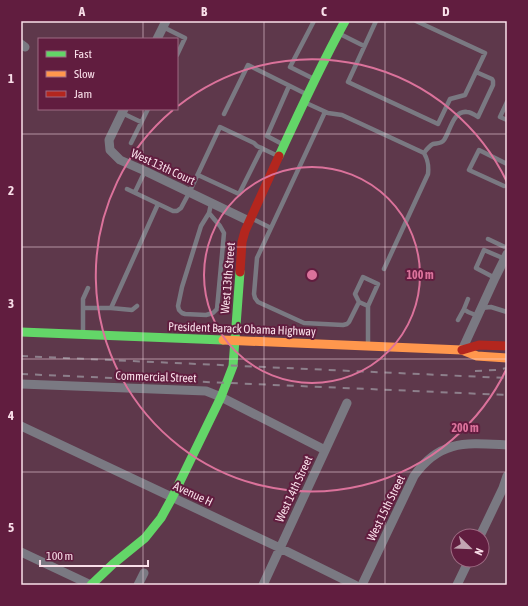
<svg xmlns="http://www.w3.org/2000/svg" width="528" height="606" font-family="'Asap Condensed',sans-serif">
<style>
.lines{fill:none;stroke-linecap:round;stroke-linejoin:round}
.lane{stroke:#7a7982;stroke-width:4.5}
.street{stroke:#7a7982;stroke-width:9}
.fast{stroke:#63d668;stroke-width:9}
.slow{stroke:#ff974d;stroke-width:9}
.jam{stroke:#b3261e;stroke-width:9}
.rail{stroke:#8d7f8b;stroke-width:2;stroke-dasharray:7 7;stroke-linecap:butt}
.grid{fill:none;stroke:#f9dfe9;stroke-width:1;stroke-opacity:0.55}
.ring{fill:none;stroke:#db729b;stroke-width:2}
.labels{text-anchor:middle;stroke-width:4;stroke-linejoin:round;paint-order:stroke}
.street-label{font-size:12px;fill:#f9dfe9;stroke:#611d3f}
.centre{fill:#db729b;stroke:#611d3f;stroke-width:2}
.ring-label{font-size:12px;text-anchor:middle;font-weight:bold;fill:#db729b;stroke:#611d3f;stroke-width:4;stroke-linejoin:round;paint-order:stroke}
.neatline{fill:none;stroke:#f9dfe9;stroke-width:1.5}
.grid-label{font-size:13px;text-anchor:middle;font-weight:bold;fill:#f9dfe9}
</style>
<rect width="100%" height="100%" fill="#5e384b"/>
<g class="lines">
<path class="lane" d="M314,21L290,67L314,79
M376,21L348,82L438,124L450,99L465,95L485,53L416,21
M163,27L185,38L177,55
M340,34L364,46
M304,102L328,113L342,115L424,153C428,160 429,165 428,174L384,269
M507,102L500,117L507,120
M325,112L257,258L254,294L255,298L258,302L304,323L343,325L347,324L349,322L359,302
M122,113L141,122
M224,114L248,65L306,94
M131,143L148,109
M284,145L267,136L289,86
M424,153C427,149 429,146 433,144C437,143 441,144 444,140C450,132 453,110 467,112C470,112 475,115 478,117L493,85V81L492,79L476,72
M198,175L239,194L262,148
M504,186L469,170L479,150L507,164
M127,189L173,211H177L181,208L189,193L220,127L254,143L257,146L278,156
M135,192L145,171
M209,213L220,226L224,233L217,309L213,313L206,315L185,314L182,313L179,310L178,306L182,287L201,226L209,213L211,204
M251,218L271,228
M488,239L507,248
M495,278L476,268L484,250L505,259
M468,299L464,309L468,312L478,316
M368,306L378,284L363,277L355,294L359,302L368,306V345
M83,308V299L88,288
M111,308L132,310L137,306
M481,308L491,307L507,312
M458,320L464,309
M83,334V308H111L158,204"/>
<path class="street" d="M157,39L166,21
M21,44L25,47
M124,109L109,140L110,150L120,160L145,171L249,221
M462,350L495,278L507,254
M21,384L206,391L221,397L325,450
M21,426L280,548L355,585
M480,536L503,488L507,476
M21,552L91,585
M138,585L144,573
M263,585L347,403
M362,585L414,476C440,439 467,443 507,445
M457,585L469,560"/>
<path class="fast" d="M279,156C300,110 321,65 345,21
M21,332L223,340
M91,585L113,564L145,538L161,518L172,498L221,397L233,366L240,272"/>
<path class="slow" d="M223,340L462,350L477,356L507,358"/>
<path class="jam" d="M240,272L242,242L245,231L279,156
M462,350L479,345L507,346"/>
<path class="rail" d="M21,356L507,378
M475,371L497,370L507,368
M21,374L507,395"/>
</g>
<path class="grid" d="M143,21V39M264,21V585M385,21V585M143,109V585M21,134H507M21,247H507M21,359H507M21,472H507"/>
<g class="ring">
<circle cx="312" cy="275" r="108"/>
<path d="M507 368A216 216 0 1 1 173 110M178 106A216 216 0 0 1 507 182"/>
</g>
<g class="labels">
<g class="street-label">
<text transform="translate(163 167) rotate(25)" y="4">West 13th Court</text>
<text transform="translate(228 278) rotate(-85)" y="4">West 13th Street</text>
<text transform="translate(242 329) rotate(2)" y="4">President Barack Obama Highway</text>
<text transform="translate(156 377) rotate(2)" y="4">Commercial Street</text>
<text transform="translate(294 489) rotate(-65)" y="4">West 14th Street</text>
<text transform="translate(193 494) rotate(25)" y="4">Avenue H</text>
<text transform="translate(386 508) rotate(-64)" y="4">West 15th Street</text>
</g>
</g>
<circle cx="312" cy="275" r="6" class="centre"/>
<g class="ring-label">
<text x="420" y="279">100 m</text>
<text x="465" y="432">200 m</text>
</g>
<rect width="528" height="606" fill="none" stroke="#611d3f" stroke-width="44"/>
<rect x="38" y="38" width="140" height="72" fill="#611d3f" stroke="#9e6b83"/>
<rect x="46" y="51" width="20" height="6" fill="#63d668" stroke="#9e6b83"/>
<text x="74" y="58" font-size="12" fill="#f9dfe9">Fast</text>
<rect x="46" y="71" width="20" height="6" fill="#ff974d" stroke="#9e6b83"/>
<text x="74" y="78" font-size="12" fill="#f9dfe9">Slow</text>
<rect x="46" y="91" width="20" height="6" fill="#b3261e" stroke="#9e6b83"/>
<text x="74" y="98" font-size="12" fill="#f9dfe9">Jam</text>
<g transform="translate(470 548) rotate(113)"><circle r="19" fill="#611d3f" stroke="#9e6b83"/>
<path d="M0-3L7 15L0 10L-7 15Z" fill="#c3a5b2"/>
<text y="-6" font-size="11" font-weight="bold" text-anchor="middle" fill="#f9dfe9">N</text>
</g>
<path d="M40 560v6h108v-6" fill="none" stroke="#f9dfe9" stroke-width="2"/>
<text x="46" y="560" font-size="12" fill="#f9dfe9" stroke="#611d3f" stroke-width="3" paint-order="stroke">100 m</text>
<rect x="22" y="22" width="484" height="562" class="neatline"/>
<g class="grid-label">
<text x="82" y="16">A</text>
<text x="204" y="16">B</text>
<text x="324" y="16">C</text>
<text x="446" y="16">D</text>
<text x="11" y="83">1</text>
<text x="11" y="195">2</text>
<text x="11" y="308">3</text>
<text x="11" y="420">4</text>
<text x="11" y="532">5</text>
</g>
</svg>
